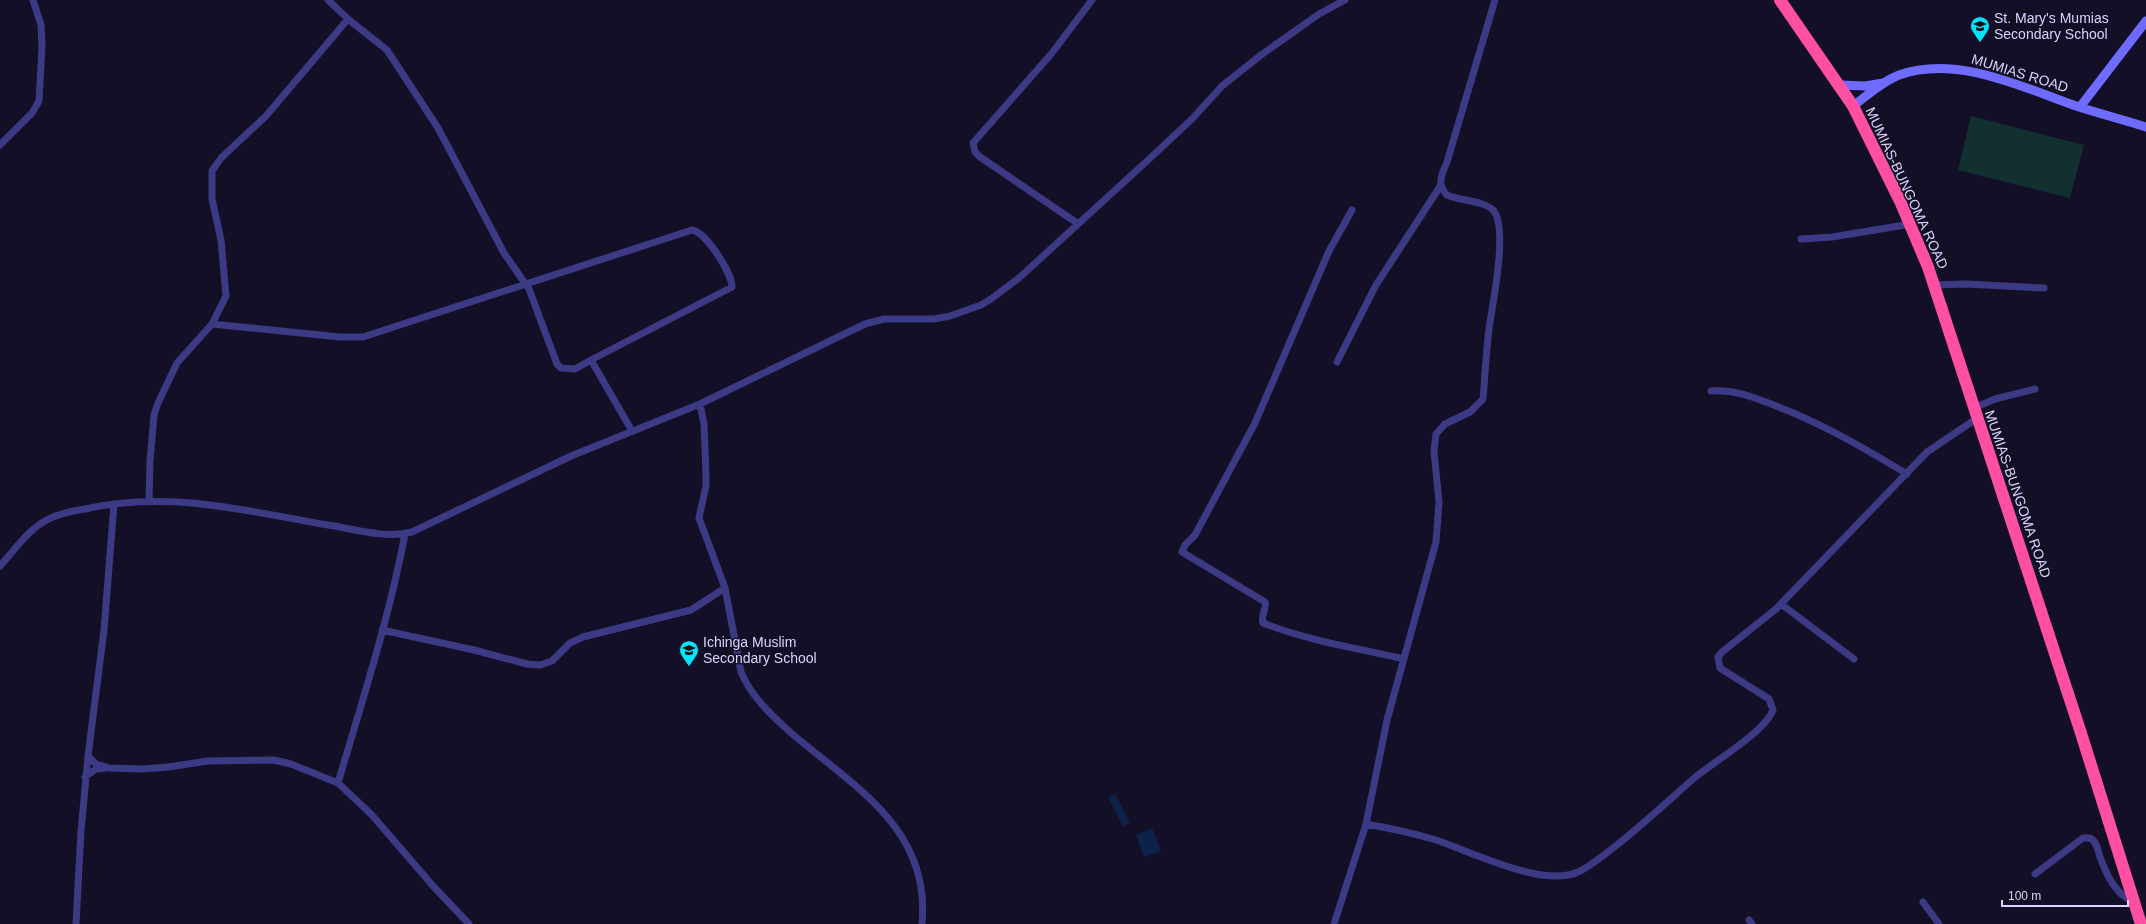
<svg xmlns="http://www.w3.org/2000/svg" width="2146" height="924" font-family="Arial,sans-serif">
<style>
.green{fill:#12302f}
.water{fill:#0c2248}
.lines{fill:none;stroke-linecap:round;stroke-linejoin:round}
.street{stroke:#3d3a85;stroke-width:7}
.secondary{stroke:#6f6bff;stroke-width:9}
.highway{stroke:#ff4fa3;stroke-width:12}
.labels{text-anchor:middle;stroke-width:3;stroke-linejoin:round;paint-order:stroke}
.poi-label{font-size:14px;fill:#d9d4ff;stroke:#130f26;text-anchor:start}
.street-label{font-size:14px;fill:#d9d4ff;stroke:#130f26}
</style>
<rect width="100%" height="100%" fill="#130f26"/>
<path class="green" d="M1971,116L2084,145L2070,198L1958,170Z"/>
<path class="water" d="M1115,794L1130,823L1123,826L1108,798Z
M1152,828L1161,851L1144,857L1136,835Z"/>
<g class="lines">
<path class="street" d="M328,0L348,19L387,50L438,128L504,253L529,289L557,364L561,368L575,369L591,360L632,431
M0,145L32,113L39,101L42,47L41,25L33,0
M1352,210L1329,251L1255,423L1195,535L1185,545L1182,552L1265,602C1267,610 1260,615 1263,623C1309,641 1356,648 1404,659
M1077,223L980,157L975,152L973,143L1052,53L1092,0
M1801,239L1832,237L1911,224
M1935,285L1966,284L2044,288
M212,324L340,337H363L692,230C706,232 732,273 732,287L591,360
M1337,362L1376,285L1441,185
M1711,391C1735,389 1755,398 1776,406C1823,424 1864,448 1907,474
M700,404L704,424L706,475V486L699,518L725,588L741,672C751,696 771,715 790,732C854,787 931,828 922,924
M1974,408L1995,399L2035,389
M149,501L150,461L154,415L158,403L177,363L212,324L226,296L221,240L212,199V171L221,158L266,116L348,19
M114,504L104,630L88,756L96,764L109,768L143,769L168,767L208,761L274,760L291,764L338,783L371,814L434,887L469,924
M0,566C14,551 27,531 45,521C56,514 72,511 85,509C167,490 247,511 328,525C354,529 385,539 412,532L571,456L700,404L865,324L884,319H934L950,316L981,305L991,299L1019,278L1147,161L1192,119L1222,86L1261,55L1319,14L1345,0
M1781,604L1854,659
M382,630L474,650L527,664L540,665L552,661L570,643L583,637L691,610L725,588
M85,777L96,769L105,768
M338,783C362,701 389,619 405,534
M1366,824C1389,828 1413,833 1436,840C1472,852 1543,888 1578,872C1591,866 1602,856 1613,848C1641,826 1667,802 1693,779C1713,762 1765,732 1773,710L1769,699L1720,668L1718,657L1722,652L1776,609L1927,452L1976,419
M2035,874L2083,838H2090C2097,841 2098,851 2100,857C2107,876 2115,893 2133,902
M1923,902L1939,924
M1749,920L1752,924
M76,924L81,831L88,756
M1334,924L1366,824L1387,720L1436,542L1439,502L1434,451L1436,434L1445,424L1470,412L1483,399C1485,376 1486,353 1489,329C1492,306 1509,227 1493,210C1482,200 1460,201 1447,195C1436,184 1442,174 1447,162L1495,0"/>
<path class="secondary" d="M1840,85L1865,86L1883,83
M1853,106C1868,95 1881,82 1899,75C1957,54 2024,88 2079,107C2101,114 2124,120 2146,127
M2080,107L2146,21"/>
<path class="highway" d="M1780,0L1853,106L1900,201L1928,267L2080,730L2141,924"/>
</g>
<defs>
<symbol id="school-pin" viewBox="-11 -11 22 30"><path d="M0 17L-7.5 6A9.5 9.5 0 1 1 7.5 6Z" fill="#00e5ff" stroke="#130f26"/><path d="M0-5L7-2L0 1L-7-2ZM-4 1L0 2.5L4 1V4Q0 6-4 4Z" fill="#111"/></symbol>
</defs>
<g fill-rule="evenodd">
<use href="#school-pin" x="1969" y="15" width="22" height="30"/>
<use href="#school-pin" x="678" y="639" width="22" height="30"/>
</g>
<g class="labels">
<g class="poi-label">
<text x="1994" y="23">St. Mary's Mumias<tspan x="1994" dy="16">Secondary School</tspan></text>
<text x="703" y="647">Ichinga Muslim<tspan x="703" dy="16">Secondary School</tspan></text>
</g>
<g class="street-label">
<text transform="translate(2020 73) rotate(17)" y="5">MUMIAS ROAD</text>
<text transform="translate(1907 188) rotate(65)" y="5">MUMIAS-BUNGOMA ROAD</text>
<text transform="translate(2018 494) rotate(71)" y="5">MUMIAS-BUNGOMA ROAD</text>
</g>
</g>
<path d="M2002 900v6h126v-6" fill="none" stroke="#d9d4ff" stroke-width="2"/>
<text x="2008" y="900" font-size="12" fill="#d9d4ff" stroke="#130f26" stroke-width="3" paint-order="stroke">100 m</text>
</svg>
